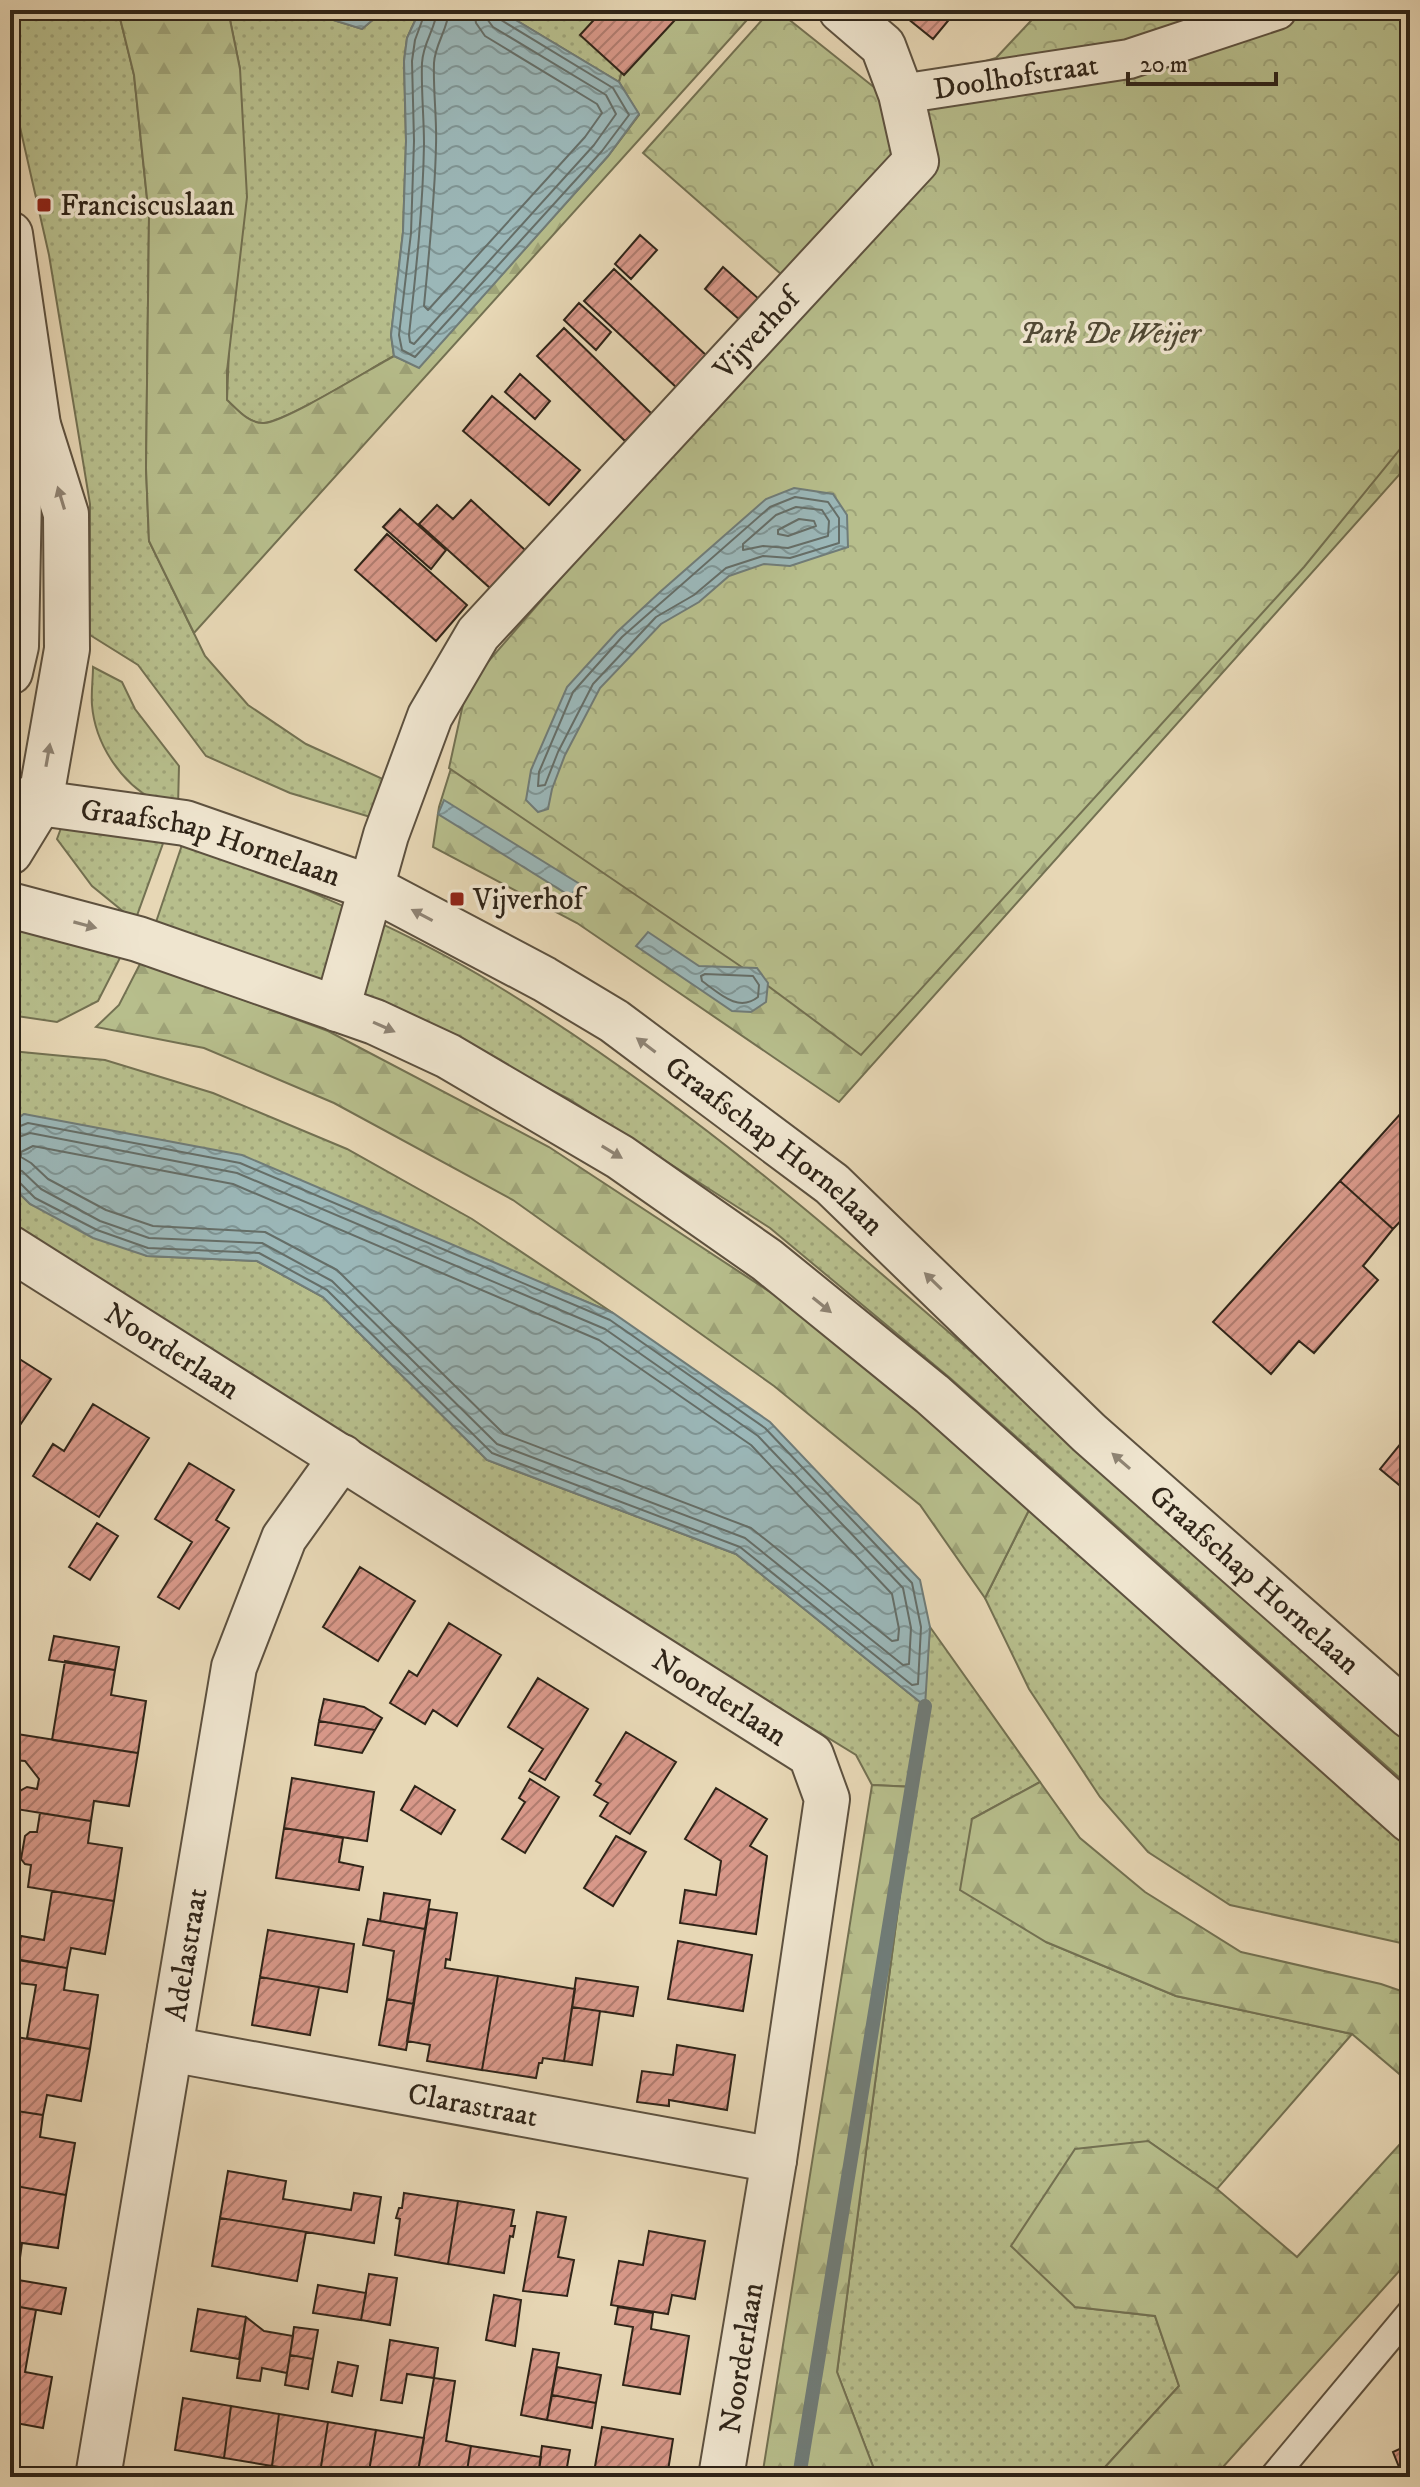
<svg xmlns="http://www.w3.org/2000/svg" width="1420" height="2487" font-family="'IM FELL DW Pica',serif">
<style>
.grass{fill:url(#grass-dots);stroke:#737152;stroke-width:2}
.forest{fill:url(#forest-firs);stroke:#737152;stroke-width:2}
.park{fill:url(#park-crowns);stroke:#737152;stroke-width:2}
.water{fill:url(#water-waves);stroke:#707c78;stroke-width:2}
.lines{fill:none;stroke-linecap:round;stroke-linejoin:round}
.shore{stroke:#656e68;stroke-width:2}
.stream{stroke:#707c78;stroke-width:14}
.building{fill:url(#building-hatch);stroke:#2f2418;stroke-width:2}
.service-casing{stroke:#5d513f;stroke-width:30}
.pedestrian-casing{stroke:#5d513f;stroke-width:42}
.minor-casing{stroke:#5d513f;stroke-width:48}
.tertiary-casing{stroke:#5d513f;stroke-width:48}
.service{stroke:#efe5cf;stroke-width:26}
.pedestrian{stroke:#efe5cf;stroke-width:38}
.minor{stroke:#efe5cf;stroke-width:44}
.tertiary{stroke:#efe5cf;stroke-width:44}
.oneway{fill:#8f8474}
.poi-dot{fill:#8f2418;stroke:#efe5cf;stroke-width:3}
.labels{text-anchor:middle;stroke-width:7;stroke-linejoin:round;paint-order:stroke}
.street-label{font-size:30px;fill:#2f2418;stroke:#efe5cf}
.poi-label{font-size:30px;fill:#2f2418;stroke:#efe5cf;text-anchor:start}
.park-label{font-size:30px;font-style:italic;fill:#514a35;stroke:#efe5cf}
</style>
<defs>
<pattern id="grass-dots" width="8" height="8" patternUnits="userSpaceOnUse" patternTransform="scale(2)"><rect width="8" height="8" fill="#b7be8c"/><path d="M2 2h.1M6 6h.1" fill="none" stroke="#9ea378" stroke-width="1.8" stroke-linecap="round"/></pattern>
<pattern id="forest-firs" width="22" height="20" patternUnits="userSpaceOnUse" patternTransform="scale(2)"><rect width="22" height="20" fill="#b7be8c"/><path d="M5 1l3.5 6h-7zM16 11l3.5 6h-7z" fill="#9ea378"/></pattern>
<pattern id="park-crowns" width="20" height="18" patternUnits="userSpaceOnUse" patternTransform="scale(2)"><rect width="20" height="18" fill="#b7be8c"/><path d="M2 6a3 3 0 1 1 6 0M12 15a3 3 0 1 1 6 0" fill="none" stroke="#9ea378"/></pattern>
<pattern id="water-waves" width="16" height="10" patternUnits="userSpaceOnUse" patternTransform="scale(2)"><rect width="16" height="10" fill="#9bb7b8"/><path d="M0 5q4-4 8 0t8 0" fill="none" stroke="#7f9595"/></pattern>
<pattern id="building-hatch" width="6" height="6" patternUnits="userSpaceOnUse" patternTransform="scale(2)"><rect width="6" height="6" fill="#d89889"/><path d="M-1 1l2-2M0 6l6-6M5 7l2-2" fill="none" stroke="#b07c6f"/></pattern>
</defs>
<rect width="100%" height="100%" fill="#e7d7b5"/>
<filter id="stains"><feTurbulence type="fractalNoise" baseFrequency=".0025" numOctaves="4"/><feColorMatrix values="0 0 0 0 .2 0 0 0 0 .09 0 0 0 0 .02 0 0 0 .5 -.17"/></filter>
<radialGradient id="worn" r=".72"><stop offset=".6" stop-color="#630" stop-opacity="0"/><stop offset="1" stop-color="#630" stop-opacity=".3"/></radialGradient>
<path class="grass" d="M10,10H118L134,75L149,218L146,468L149,541L205,656L248,705L306,744L385,780L377,819L290,793L206,756L138,665L90,635V504L49,255L10,83Z
M228,10H301L362,29L375,18L377,10H420L407,38L404,61L406,141L403,232L391,335L394,356C370,369 286,422 264,423C249,424 237,410 227,400L240,69Z
M499,10H655L629,46L619,82Z
M93,667L122,682L135,709L179,766L178,807C171,804 161,803 154,800C120,782 95,743 92,705C91,692 93,679 93,667Z
M64,820L166,835L135,921L92,886L57,839Z
M184,839C287,882 396,924 491,982C683,1098 852,1246 1019,1394C1149,1510 1279,1626 1410,1742V1787L950,1378L770,1228L569,1099L371,997L154,928Z
M10,922L123,952L98,1001L57,1022L10,1015Z
M11,1051L105,1060L213,1093L347,1149L472,1219L613,1313L483,1259L24,1114L10,1124Z
M10,1184L30,1204L147,1256L257,1261L323,1297L487,1460L736,1554L924,1705L930,1627L1040,1782L972,1819L1046,1942L1176,1996L1352,2034L1217,2189L1148,2141L1075,2307L1155,2316L1179,2386L1096,2477H873L874,2469L837,2372L914,1787L872,1785L856,1755L10,1236Z
M1031,1506L1410,1849V1945L1230,1905L1148,1852L1100,1797L1029,1689L985,1598Z"/>
<path class="forest" d="M118,10H228L240,69L247,197L227,371V400C237,409 249,424 264,423C285,422 370,369 394,356L419,367L608,156L639,115L619,82L629,46L655,10H756L194,633L149,541L146,468L149,217L134,75Z
M1410,341V459L1399,475L839,1102L577,923L433,847L439,807L476,688Z
M141,962L328,1031L549,1147L799,1311L1031,1506L985,1598L920,1505L774,1386L513,1200L334,1103L204,1048L96,1027L119,1005Z
M1040,1782L1080,1838L1145,1892L1241,1952L1381,1984L1410,1994V2083L1352,2034L1176,1996L1046,1942L960,1890L972,1819Z
M872,1785L914,1787L837,2372L874,2469L873,2477H762Z
M1410,2133V2259L1214,2477H1096L1179,2386L1155,2316L1075,2307L1011,2246L1075,2149L1148,2141L1217,2189L1297,2257Z"/>
<path class="park" d="M771,10H777L880,92L996,58L1041,10H1410V437L1304,567L861,1055L752,974L449,768L467,686L686,434L814,303L643,153Z"/>
<path class="water" d="M301,10H377L375,18L362,29Z
M420,10H499L619,82L639,114L608,156L419,368L394,356L391,335L403,232L406,141L404,61L407,38Z
M794,488L833,494L847,515L848,547L790,566L764,564L729,576L699,602L661,624L600,688L565,755L552,789L548,809L538,812L526,800L531,770L567,687L617,632L660,592L766,499Z
M444,800L583,886L575,899L438,814Z
M648,932L699,966L757,968L768,983L766,1002L751,1012L732,1011L636,946Z
M24,1114L242,1155L613,1313L770,1422L920,1580L930,1627L925,1706L736,1554L487,1460L323,1297L257,1261L147,1256L93,1238L30,1204L10,1184V1124Z"/>
<g class="lines">
<path class="shore" d="M426,10L415,40L412,61L414,141L411,233L399,335L402,350L415,357L602,151L629,115L613,88L501,20L496,10
M437,10C436,28 423,42 422,63C421,90 424,117 424,144C423,208 416,271 409,335L410,342L414,344L594,145L616,114L606,95L493,27L487,19L486,10
M449,10C448,29 435,44 434,63C433,91 437,118 436,145C435,199 429,252 424,306L428,310L585,137L602,113L597,104L485,36L476,23L474,10
M795,497L828,502L839,518V543L790,558L763,556L726,568L694,595L656,617L593,684L558,752L545,785L538,786L539,772L573,692L622,637L770,507Z
M796,507L822,510L829,521L828,536L788,548L763,546L743,550V544L776,515Z
M799,519L814,521L816,526L788,536L778,534V530Z
M705,974L753,976L759,985L758,997C738,1013 719,993 702,981L701,976Z
M10,1130L28,1123L240,1163L610,1320L765,1428L912,1583L921,1627L918,1684L912,1685L740,1547L492,1453L327,1290L259,1253L148,1248L97,1230L35,1198L18,1181L10,1179
M10,1140L30,1133L237,1173L605,1329L758,1436L903,1588L911,1628L909,1664L903,1665L745,1538L497,1444L332,1281L262,1243L149,1238L100,1221L41,1189L22,1171L10,1169
M33,1146L233,1184L599,1340L751,1445L892,1594L899,1629L898,1640L892,1641L751,1528L504,1434L337,1270L265,1232L153,1226L106,1210L48,1179L31,1163L21,1157V1152Z"/>
<path class="stream" d="M799,2477L925,1706"/>
</g>
<path class="building" d="M603,10H662L674,21L624,75L580,35Z
M897,10H957L933,39Z
M640,235L657,250L631,279L615,264Z
M723,267L760,300L741,321L705,289Z
M614,269L707,356L677,388L584,301Z
M579,303L611,332L596,350L564,320Z
M564,328L652,414L625,441L537,356Z
M520,374L550,401L535,419L505,392Z
M492,396L580,470L549,505L463,431Z
M471,500L525,550L490,588L419,524L437,505L453,519Z
M400,509L446,550L431,569L383,527Z
M387,534L467,605L436,641L355,570Z
M1410,1103V1211L1393,1229L1340,1181Z
M1340,1181L1393,1229L1363,1266L1378,1280L1314,1353L1299,1341L1271,1374L1213,1322Z
M10,1353L51,1379L10,1440Z
M93,1404L149,1438L99,1517L33,1476L53,1444L64,1451Z
M1410,1432V1494L1380,1469Z
M189,1463L234,1490L216,1520L229,1528L179,1609L158,1597L192,1542L155,1519Z
M97,1523L118,1536L90,1580L69,1567Z
M360,1567L415,1601L378,1661L323,1627Z
M449,1623L501,1655L457,1726L433,1710L425,1724L390,1703L409,1671L417,1676Z
M54,1636L119,1647L115,1670L49,1660Z
M65,1661L115,1670L111,1695L146,1701L138,1753L52,1740Z
M538,1678L588,1709L545,1780L529,1771L543,1749L508,1727Z
M324,1699L364,1707L382,1718L375,1730L319,1721Z
M319,1721L375,1730L362,1753L315,1745Z
M626,1732L676,1762L630,1834L600,1816L608,1803L594,1795L601,1784L596,1781Z
M17,1734L138,1753L129,1806L94,1801L91,1821L16,1809L18,1792L27,1787L37,1789L39,1779L25,1761L13,1760Z
M292,1778L374,1792L367,1841L284,1828Z
M530,1779L559,1797L525,1853L502,1839L525,1802L519,1798Z
M415,1786L455,1810L441,1834L401,1810Z
M716,1788L767,1819L750,1846L767,1856L756,1934L680,1923L685,1890L716,1895L721,1861L685,1839Z
M40,1813L91,1821L88,1843L122,1848L114,1901L28,1887L31,1865L25,1864L21,1859L25,1836L30,1832H37Z
M284,1828L343,1838L339,1862L363,1867L359,1890L276,1878Z
M616,1836L646,1852L613,1906L584,1888Z
M52,1891L114,1901L105,1954L71,1948L67,1968L17,1960L21,1936L44,1940Z
M384,1893L430,1900L425,1929L380,1921Z
M429,1909L457,1913L450,1960L446,1959L445,1968L498,1976L482,2070L427,2061L430,2045L407,2041Z
M368,1919L425,1929L414,2004L387,1999L394,1951L363,1945Z
M268,1930L354,1944L347,1992L260,1977Z
M678,1941L752,1955L743,2011L668,1999Z
M10,1958L67,1968L64,1990L98,1995L90,2049L27,2038L36,1985L10,1982Z
M498,1976L575,1989L564,2061L543,2058L542,2063H539L536,2078L482,2070Z
M260,1977L319,1987L310,2035L252,2025Z
M576,1978L638,1987L633,2016L572,2007Z
M387,1999L414,2004L406,2050L379,2045Z
M572,2007L600,2011L592,2065L564,2061Z
M10,2036L90,2049L81,2101L47,2095L43,2115L10,2110Z
M677,2045L735,2055L727,2110L669,2100V2106L637,2102L642,2071L673,2075Z
M10,2110L43,2115L40,2137L75,2143L66,2195L10,2185Z
M228,2171L286,2181L283,2199L351,2210L354,2193L381,2197L374,2243L220,2218Z
M10,2185L66,2195L58,2248L22,2243L19,2265L10,2263Z
M404,2193L458,2201L448,2264L395,2255L400,2219L396,2218L399,2208H402Z
M458,2201L514,2210L511,2226H515L513,2237L510,2236L504,2273L448,2264Z
M537,2212L566,2217L558,2257L574,2260L567,2296L523,2291Z
M220,2218L306,2232L297,2281L212,2266Z
M649,2231L705,2241L695,2299L672,2295L668,2314L611,2305L619,2261L643,2265Z
M369,2274L397,2278L390,2325L361,2320Z
M18,2280L66,2288L61,2314L14,2306Z
M318,2285L366,2293L361,2320L313,2313Z
M494,2295L521,2300L515,2346L486,2340Z
M14,2306L36,2310L25,2372L52,2377L43,2428L10,2422V2328Z
M618,2307L653,2313L651,2329L689,2336L680,2394L623,2385L633,2327L615,2324Z
M198,2309L246,2317L239,2359L191,2351Z
M246,2317L264,2331L293,2336L287,2373L262,2368L260,2381L237,2378Z
M294,2327L318,2330L313,2359L290,2355Z
M390,2340L438,2348L434,2378L407,2374L402,2403L381,2400Z
M533,2349L559,2353L547,2420L521,2415Z
M290,2355L313,2359L308,2389L285,2385Z
M338,2362L358,2366L352,2396L332,2392Z
M557,2367L601,2375L596,2403L552,2395Z
M434,2378L455,2381L446,2441L471,2446L466,2477H417Z
M552,2395L596,2403L592,2428L547,2420Z
M183,2398L231,2406L224,2458L175,2450Z
M231,2406L279,2414L272,2466L224,2458Z
M279,2414L328,2422L320,2473L272,2466Z
M328,2422L376,2430L368,2477H343L320,2473Z
M602,2427L673,2439L667,2477H624L594,2472Z
M376,2430L424,2438L417,2477H368Z
M1410,2444V2477H1403L1393,2452Z
M471,2446L541,2457L538,2477H466Z
M542,2446L570,2450L567,2467L624,2477H538Z"/>
<g class="lines">
<defs>
<path id="service" d="M1273,2477L1410,2313"/>
<g id="pedestrian">
<path id="s1" d="M901,94L1129,59L1277,10"/>
</g>
<g id="minor">
<path id="s2" d="M337,1009L386,835L430,716L478,634L916,161L901,94L883,46L841,10"/>
<path id="s3" d="M10,1248L811,1755L827,1799L774,2160L721,2477"/>
<path id="s4" d="M170,2049L774,2160"/>
<path id="s5" d="M98,2477L234,1667L284,1538L342,1457"/>
</g>
<g id="tertiary">
<path d="M10,234L38,425L66,514L67,649L40,803L10,852"/>
<path d="M10,672L16,646L19,495L38,425"/>
<path id="s6" d="M10,799L185,823L372,888L544,979L614,1021L832,1184L1089,1433L1410,1716"/>
<path d="M10,905L138,939L375,1022L448,1056L620,1157L767,1260L932,1394L1410,1820"/>
</g>
</defs>
<use href="#service" class="service-casing"/>
<use href="#pedestrian" class="pedestrian-casing"/>
<use href="#minor" class="minor-casing"/>
<use href="#tertiary" class="tertiary-casing"/>
<use href="#service" class="service"/>
<use href="#pedestrian" class="pedestrian"/>
<use href="#minor" class="minor"/>
<use href="#tertiary" class="tertiary"/>
</g>
<defs><path id="oneway-solid" d="M-6-.8H1V-3.2L6.5 0L1 3.2V.8H-6Z" transform="scale(2)"/></defs>
<g class="oneway">
<use href="#oneway-solid" transform="translate(61 498) rotate(-107)"/>
<use href="#oneway-solid" transform="translate(48 755) rotate(-80)"/>
<use href="#oneway-solid" transform="translate(422 915) rotate(-152)"/>
<use href="#oneway-solid" transform="translate(85 925) rotate(15)"/>
<use href="#oneway-solid" transform="translate(384 1027) rotate(24)"/>
<use href="#oneway-solid" transform="translate(646 1045) rotate(-143)"/>
<use href="#oneway-solid" transform="translate(612 1152) rotate(31)"/>
<use href="#oneway-solid" transform="translate(933 1281) rotate(-136)"/>
<use href="#oneway-solid" transform="translate(822 1305) rotate(39)"/>
<use href="#oneway-solid" transform="translate(1121 1461) rotate(-139)"/>
</g>
<g class="poi-dot">
<rect x="36" y="197" width="16" height="16" rx="4"/>
<rect x="449" y="891" width="16" height="16" rx="4"/>
</g>
<g class="labels">
<g class="street-label">
<text dy="10" stroke="none"><textPath href="#s1" startOffset="116">Doolhofstraat</textPath></text>
<text dy="10" stroke="none"><textPath href="#s2" startOffset="812">Vijverhof</textPath></text>
<text dy="10" stroke="none"><textPath href="#s6" startOffset="206">Graafschap Hornelaan</textPath></text>
<text dy="10" stroke="none"><textPath href="#s6" startOffset="854">Graafschap Hornelaan</textPath></text>
<text dy="10" stroke="none"><textPath href="#s3" startOffset="192">Noorderlaan</textPath></text>
<text dy="10" stroke="none"><textPath href="#s6" startOffset="1502">Graafschap Hornelaan</textPath></text>
<text dy="10" stroke="none"><textPath href="#s3" startOffset="840">Noorderlaan</textPath></text>
<text dy="10" stroke="none"><textPath href="#s5" startOffset="530">Adelastraat</textPath></text>
<text dy="10" stroke="none"><textPath href="#s4" startOffset="308">Clarastraat</textPath></text>
<text transform="translate(741 2358) rotate(-81)" y="10">Noorderlaan</text>
</g>
<g class="poi-label">
<text x="60" y="215">Franciscuslaan</text>
<text x="473" y="909">Vijverhof</text>
</g>
<g class="park-label">
<text x="1110" y="343">Park De Weijer</text>
</g>
</g>
<rect width="1420" height="2487" fill="none" stroke="#e7d7b5" stroke-width="40"/>
<rect x="12" y="12" width="1396" height="2463" fill="none" stroke="#2f2418" stroke-width="4"/>
<rect x="20" y="20" width="1380" height="2447" fill="none" stroke="#2f2418" stroke-width="2"/>
<path d="M1128 72v12h148v-12" fill="none" stroke="#2f2418" stroke-width="4"/>
<text x="1140" y="72" font-size="24" fill="#2f2418" stroke="#efe5cf" stroke-width="6" paint-order="stroke">20 m</text>
<rect width="100%" height="100%" filter="url(#stains)"/>
<rect width="100%" height="100%" fill="url(#worn)"/>
</svg>
